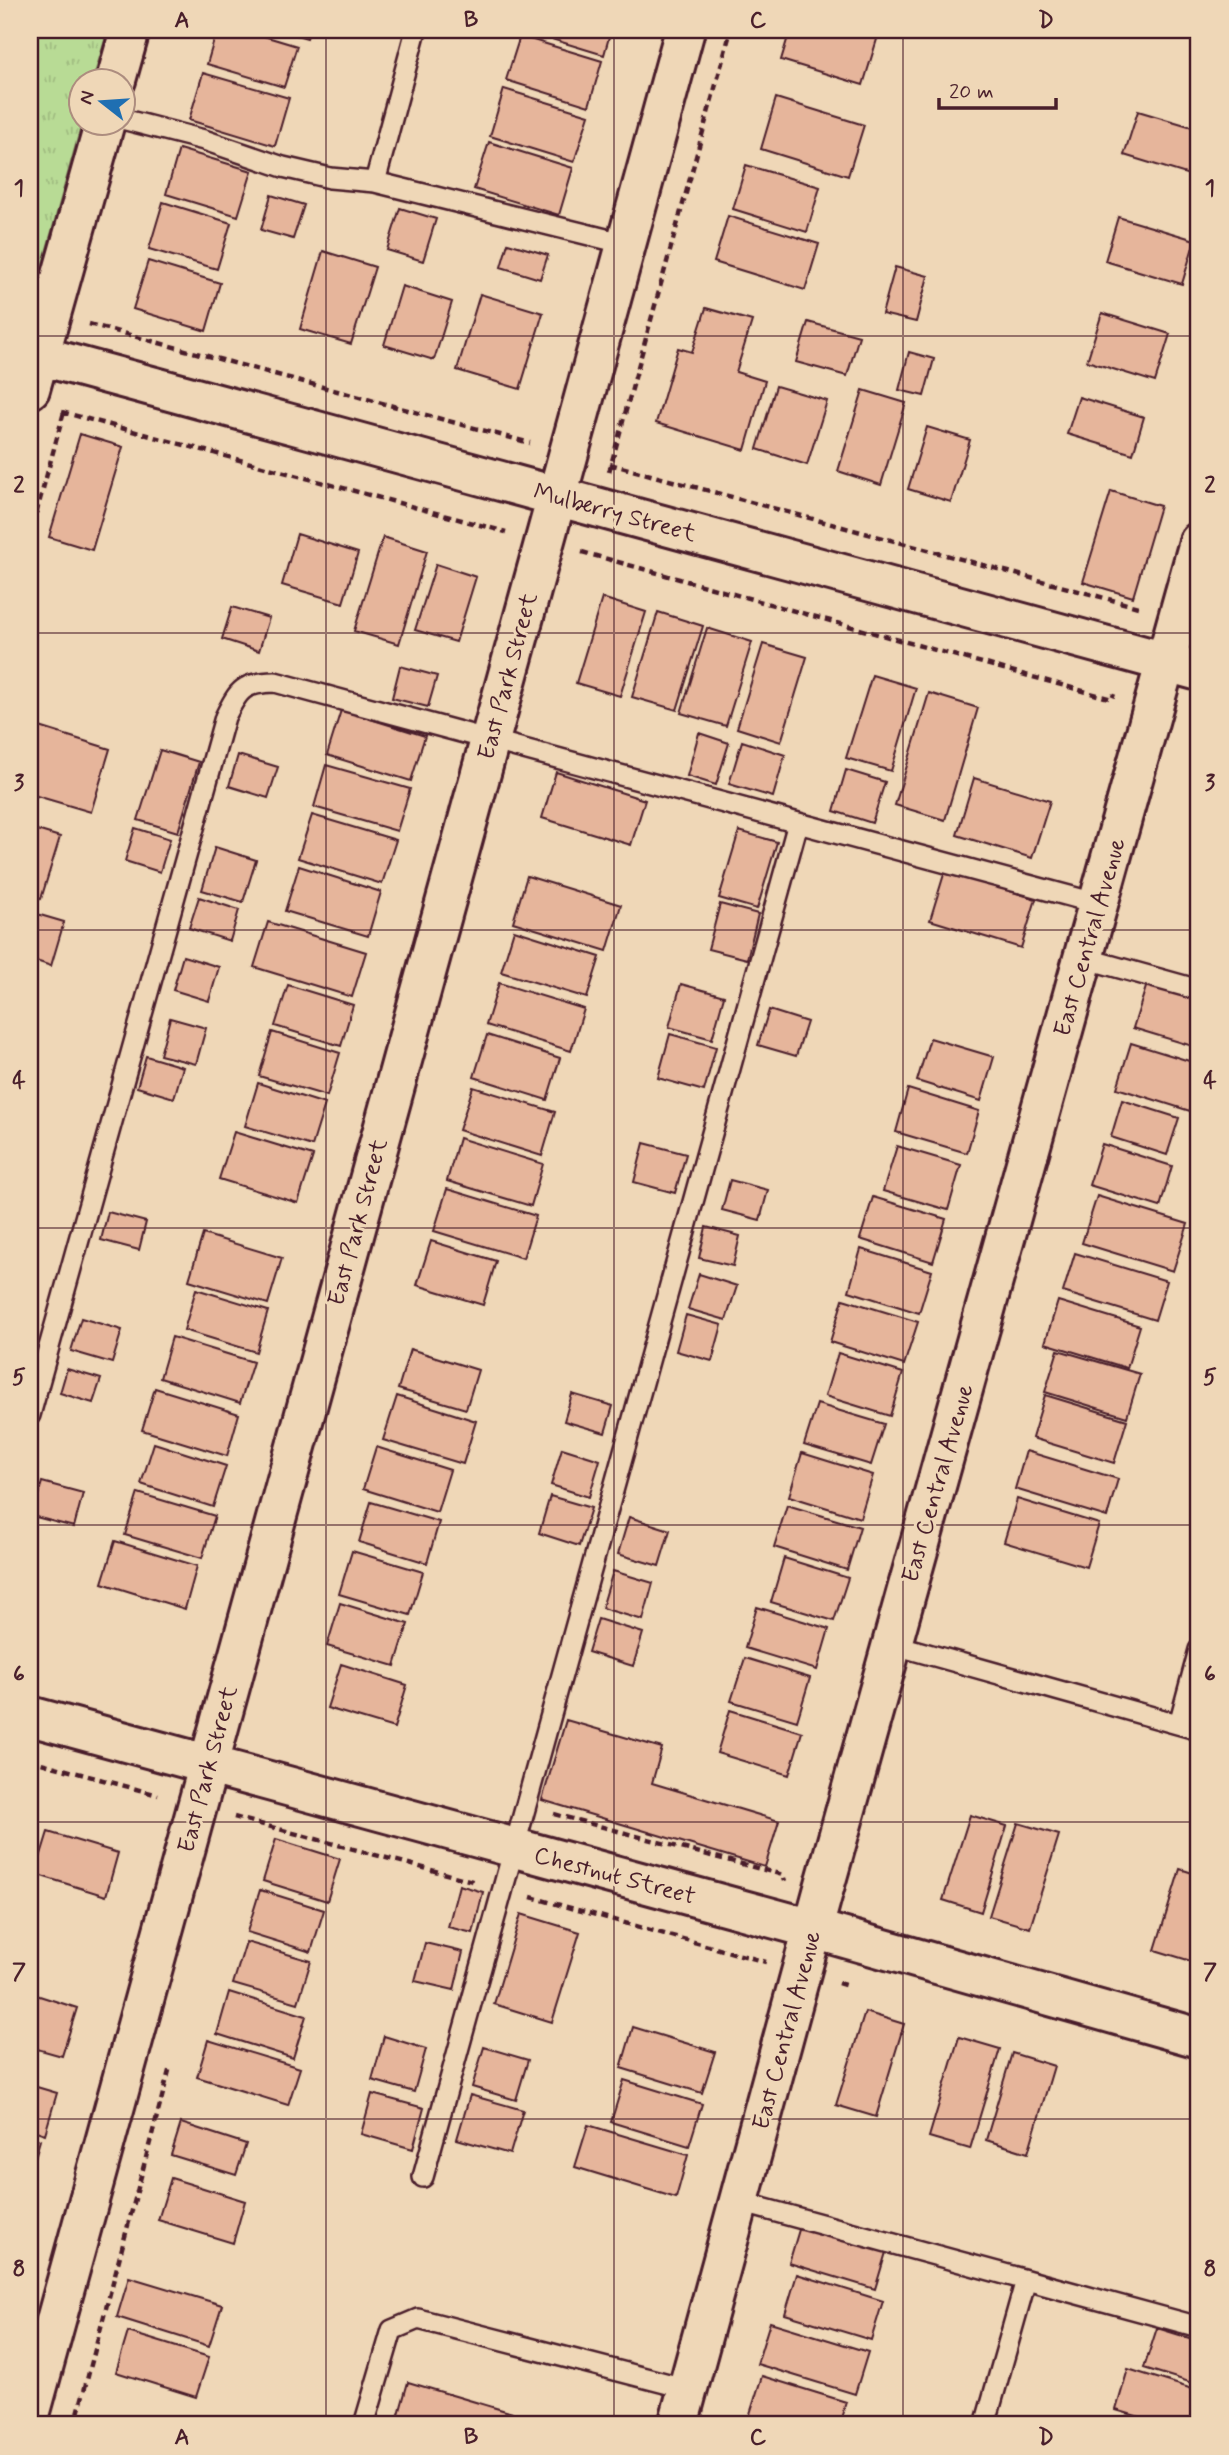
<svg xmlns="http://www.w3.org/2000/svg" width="1229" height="2455" font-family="Mynerve,sans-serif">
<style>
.park{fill:url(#park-tufts);stroke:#817d60;stroke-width:2}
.building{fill:#e6b59b;stroke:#4a1f2b;stroke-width:2}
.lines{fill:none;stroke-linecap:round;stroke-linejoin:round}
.lane-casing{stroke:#4a1f2b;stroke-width:24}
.street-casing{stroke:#4a1f2b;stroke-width:44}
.secondary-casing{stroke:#4a1f2b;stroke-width:44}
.path{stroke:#4a1f2b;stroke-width:4.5;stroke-dasharray:7 5;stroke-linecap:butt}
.lane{stroke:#efd7b7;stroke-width:19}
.street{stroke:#efd7b7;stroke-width:38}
.secondary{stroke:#efd7b7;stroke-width:38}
.grid{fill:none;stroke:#4a1f2b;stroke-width:2;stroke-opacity:0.55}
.labels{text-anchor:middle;stroke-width:6;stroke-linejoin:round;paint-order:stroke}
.street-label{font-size:24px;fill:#4a1f2b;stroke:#efd7b7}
.neatline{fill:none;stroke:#4a1f2b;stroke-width:2.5}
.grid-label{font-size:23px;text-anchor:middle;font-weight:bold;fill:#4a1f2b}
</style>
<defs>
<pattern id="park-tufts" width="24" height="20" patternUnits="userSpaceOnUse" patternTransform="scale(1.75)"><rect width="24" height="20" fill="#b8db95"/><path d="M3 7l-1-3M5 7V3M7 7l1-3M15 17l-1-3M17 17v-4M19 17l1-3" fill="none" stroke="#a0bc81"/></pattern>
</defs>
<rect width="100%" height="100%" fill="#efd7b7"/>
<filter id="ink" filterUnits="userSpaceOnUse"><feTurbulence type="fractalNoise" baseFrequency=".0143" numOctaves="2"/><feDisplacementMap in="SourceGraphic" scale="14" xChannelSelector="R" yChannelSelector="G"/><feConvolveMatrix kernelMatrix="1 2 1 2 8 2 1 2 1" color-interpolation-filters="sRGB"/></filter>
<g filter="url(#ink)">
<path class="park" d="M30,30H108L93,80H80L82,123L30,310Z"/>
<path class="building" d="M217,30H244L297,46L284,87L207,64Z
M279,30H310L307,38Z
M522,30H611L604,55Z
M790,30H857L878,36L863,85L781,60Z
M520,36L602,61L589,106L506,80Z
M203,73L289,98L275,146L189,120Z
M504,89L589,115L574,162L490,136Z
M776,98L864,125L848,176L761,149Z
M1138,111L1199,129V178L1124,155Z
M489,142L573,168L559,215L474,189Z
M179,149L252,171L238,216L166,194Z
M746,165L820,187L807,232L733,209Z
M271,195L304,205L293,239L261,230Z
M163,202L231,223L217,269L149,249Z
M400,208L436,219L423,261L387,250Z
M728,216L819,244L805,290L714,262Z
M1118,217L1195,240L1182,284L1105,261Z
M508,243L548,255L540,279L501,267Z
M323,251L375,267L351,344L300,329Z
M148,261L220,283L206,331L133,309Z
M895,267L928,276L916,322L882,314Z
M402,286L452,302L434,360L384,345Z
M480,294L543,313L520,389L457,370Z
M706,308L752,321L736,372L765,381L745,450L656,423L678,348L692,352Z
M1102,313L1170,334L1155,382L1087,361Z
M808,322L859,336L847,376L796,362Z
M909,352L934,359L924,396L899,390Z
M776,386L827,401L807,465L757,449Z
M863,390L906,403L881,485L838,471Z
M1079,397L1144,417L1133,454L1067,434Z
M927,427L970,440L951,502L908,489Z
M80,434L123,447L92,550L49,537Z
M1111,491L1160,506L1133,597L1083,582Z
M297,534L358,553L343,603L282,585Z
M383,537L427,551L399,644L354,631Z
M436,564L476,577L456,642L415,630Z
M602,598L646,612L620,696L576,683Z
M232,607L269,618L259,651L222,639Z
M658,612L703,626L677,710L632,697Z
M707,628L752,642L726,726L681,713Z
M763,644L807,657L781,742L737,728Z
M400,666L437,676L428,707L392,698Z
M872,675L916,688L891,771L846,758Z
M929,693L978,708L945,820L895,805Z
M341,710L425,736L411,781L327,755Z
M30,724L110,749L91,812L30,794Z
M699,733L729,743L716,785L687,776Z
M742,741L785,755L773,797L729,784Z
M160,750L199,762L178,832L138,820Z
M238,755L278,767L268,798L229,786Z
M326,765L410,789L397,831L314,807Z
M846,770L885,782L872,823L834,811Z
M556,772L645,800L631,845L542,818Z
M974,778L1050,801L1032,858L957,835Z
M312,815L396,840L382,884L298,858Z
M30,828L60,837L41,899L30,896Z
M135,828L170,839L160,872L125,861Z
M739,831L777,842L757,909L719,898Z
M215,847L256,860L243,902L202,890Z
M299,866L381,892L368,936L285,911Z
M945,871L1036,899L1021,948L930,920Z
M527,876L621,905L607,951L513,922Z
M199,897L239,910L230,941L189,928Z
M720,904L758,914L747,959L708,949Z
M30,912L64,922L51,966L30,959Z
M268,922L366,952L352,997L254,967Z
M514,930L600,957L587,998L501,972Z
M183,956L219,967L209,1001L173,990Z
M499,983L584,1009L571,1051L486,1025Z
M681,984L724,996L712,1039L669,1027Z
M1147,984L1199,1000V1048L1133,1028Z
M288,985L353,1005L341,1046L275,1026Z
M769,1010L807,1022L796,1056L758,1045Z
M170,1018L206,1028L196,1064L160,1055Z
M272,1032L340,1053L327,1096L259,1076Z
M670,1034L716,1047L704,1091L658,1078Z
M487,1035L560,1058L547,1100L474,1077Z
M930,1038L994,1057L981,1101L917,1081Z
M1131,1043L1199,1064V1082L1190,1111L1117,1088Z
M146,1056L183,1067L174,1098L137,1087Z
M258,1083L325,1104L312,1146L245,1126Z
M473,1087L555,1112L542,1156L459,1130Z
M908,1089L979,1111L967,1153L896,1132Z
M1122,1100L1179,1118L1167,1155L1111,1137Z
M234,1132L313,1156L298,1203L219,1179Z
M459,1138L543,1164L531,1206L447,1181Z
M644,1143L686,1154L675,1193L634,1182Z
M1102,1144L1172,1166L1160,1207L1089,1185Z
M897,1146L961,1165L948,1210L883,1191Z
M730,1180L768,1190L760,1220L722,1210Z
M447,1189L536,1216L523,1258L434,1231Z
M1097,1196L1188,1224L1173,1271L1082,1243Z
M873,1197L946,1219L933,1262L860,1239Z
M108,1212L146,1222L139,1250L101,1240Z
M706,1227L740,1236L733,1266L699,1258Z
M203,1234L282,1258L268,1304L189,1280Z
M431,1241L496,1261L483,1305L417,1285Z
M861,1249L932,1271L919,1313L849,1291Z
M1075,1253L1167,1281L1155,1320L1063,1292Z
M699,1274L737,1286L726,1320L688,1309Z
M196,1289L268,1311L256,1352L184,1330Z
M843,1299L918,1322L904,1365L830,1342Z
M1058,1301L1140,1326L1127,1368L1045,1343Z
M686,1315L722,1325L712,1361L676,1351Z
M81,1318L122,1330L112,1363L71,1351Z
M172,1337L253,1362L240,1403L160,1378Z
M410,1349L478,1370L466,1409L398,1389Z
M1058,1350L1140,1374L1127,1417L1045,1392Z
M838,1353L903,1373L890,1416L825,1396Z
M67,1369L101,1379L93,1403L60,1393Z
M155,1388L239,1414L227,1456L142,1430Z
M572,1394L613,1406L605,1433L564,1421Z
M1045,1395L1127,1420L1114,1463L1032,1438Z
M397,1396L476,1421L463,1464L383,1440Z
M817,1404L884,1424L871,1465L804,1445Z
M154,1443L226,1466L213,1507L141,1484Z
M376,1447L450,1470L437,1512L363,1489Z
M562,1448L600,1460L589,1497L551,1485Z
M1026,1451L1118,1479L1107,1517L1015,1489Z
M802,1453L873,1475L860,1518L789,1496Z
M42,1482L83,1493L74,1527L32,1516Z
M138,1493L215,1516L202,1558L125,1535Z
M550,1496L591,1508L579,1546L539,1533Z
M1017,1499L1099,1524L1086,1567L1004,1542Z
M371,1502L439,1522L427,1563L359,1542Z
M787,1505L860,1527L847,1570L774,1547Z
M629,1517L670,1530L659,1566L618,1554Z
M115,1541L197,1566L185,1609L102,1583Z
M352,1551L423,1572L410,1615L339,1594Z
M784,1558L848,1578L834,1621L771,1602Z
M613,1571L653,1583L643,1620L602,1608Z
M340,1603L408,1624L395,1666L327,1646Z
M757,1607L829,1629L817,1670L745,1648Z
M598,1619L643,1633L633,1666L588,1652Z
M745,1658L810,1678L797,1721L731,1701Z
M341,1664L407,1685L394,1728L327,1708Z
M730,1710L802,1732L789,1775L717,1753Z
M566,1720L662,1748L652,1783L779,1821L765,1867L542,1800Z
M970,1815L1007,1826L981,1912L943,1900Z
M1018,1823L1059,1835L1030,1928L989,1916Z
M48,1832L118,1853L106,1896L35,1874Z
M276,1839L340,1859L327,1901L263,1881Z
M1180,1869L1199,1875V1935L1191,1961L1155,1950Z
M459,1885L483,1892L473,1933L448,1927Z
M260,1890L324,1910L311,1952L247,1932Z
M521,1914L580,1932L552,2022L494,2004Z
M246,1942L311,1961L298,2003L233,1984Z
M425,1943L463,1952L454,1990L415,1981Z
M229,1992L306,2016L293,2058L217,2034Z
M30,1993L77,2008L62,2056L30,2047Z
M865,2012L904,2024L876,2117L836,2105Z
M633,2027L715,2052L702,2093L621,2068Z
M384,2036L426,2049L414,2092L372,2080Z
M959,2037L1000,2049L970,2149L929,2137Z
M208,2040L300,2068L288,2105L197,2077Z
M484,2047L528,2060L516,2100L472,2087Z
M1012,2053L1054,2066L1028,2153L986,2140Z
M624,2080L702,2104L689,2146L611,2122Z
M30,2085L57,2093L45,2134L30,2129Z
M372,2094L424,2108L413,2149L361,2134Z
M470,2095L523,2110L510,2154L457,2139Z
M181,2123L246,2144L236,2175L171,2155Z
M588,2125L688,2155L676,2198L575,2167Z
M30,2136L40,2140L30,2175Z
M171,2178L245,2201L233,2243L158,2220Z
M801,2223L887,2249L875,2289L789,2263Z
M797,2274L883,2301L871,2340L785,2314Z
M129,2277L222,2305L209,2346L117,2317Z
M770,2322L868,2352L855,2394L757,2364Z
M1157,2328L1199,2341V2385L1144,2368Z
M128,2332L209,2357L196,2397L116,2372Z
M1128,2369L1199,2391V2425H1167L1116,2410Z
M762,2376L846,2402L839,2425H776L749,2417Z
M408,2382L553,2425H396Z
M1114,2419L1135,2425H1112Z"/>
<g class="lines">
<defs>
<path id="lane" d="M122,119L204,140L283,167L330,178L375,182L626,244
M375,182L416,30
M1084,958L1199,990
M30,1415L225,717C239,689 243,683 275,682L1099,904
M892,1644L1199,1730
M1179,1724L1199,1650
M423,2177L798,823
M740,2202L1199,2327
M364,2425L392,2330L418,2319L688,2389
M985,2425L1026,2280"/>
<path id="street" d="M116,80L130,30
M30,353L1199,671
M30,389L105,122
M30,1716L813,1929L1199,2038
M30,2415L685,30"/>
<path id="secondary" d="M678,2425L824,1888L1199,542"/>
</defs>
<use href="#lane" class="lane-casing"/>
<use href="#street" class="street-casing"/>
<use href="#secondary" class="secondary-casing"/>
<path class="path" d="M89,324L530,443
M62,412L506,532
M610,464L1138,607L1136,611
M609,472L731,30
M30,536L64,412
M582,552L1112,699L1114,694
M30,1760L158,1795
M554,1814L783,1875L785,1881
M234,1817L476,1882
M531,1897L766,1962
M838,1983L848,1986
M75,2425L170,2067"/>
<use href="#lane" class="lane"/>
<use href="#street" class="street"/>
<use href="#secondary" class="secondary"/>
</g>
</g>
<path class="grid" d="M326,30V2425M614,30V2425M903,30V2425M30,336H1199M30,633H1199M30,930H1199M30,1228H1199M30,1525H1199M30,1822H1199M30,2119H1199"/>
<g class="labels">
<g class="street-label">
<text transform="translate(615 512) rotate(15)" y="8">Mulberry Street</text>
<text transform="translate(507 676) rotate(-75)" y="8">East Park Street</text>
<text transform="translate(1089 937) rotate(-74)" y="8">East Central Avenue</text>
<text transform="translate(357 1222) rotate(-75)" y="8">East Park Street</text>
<text transform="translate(937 1483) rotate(-74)" y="8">East Central Avenue</text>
<text transform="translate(207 1769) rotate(-75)" y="8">East Park Street</text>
<text transform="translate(615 1875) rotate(15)" y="8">Chestnut Street</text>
<text transform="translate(786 2030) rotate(-75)" y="8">East Central Avenue</text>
</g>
</g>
<rect width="1229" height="2455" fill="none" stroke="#efd7b7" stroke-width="77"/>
<g transform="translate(102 102) rotate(287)"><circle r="33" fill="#efd7b7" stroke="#ad8d7f" stroke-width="2"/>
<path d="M0-5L12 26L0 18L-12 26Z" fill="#1f6fb2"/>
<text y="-10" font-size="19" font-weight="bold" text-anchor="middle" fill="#4a1f2b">N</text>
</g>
<path d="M939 98v10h117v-10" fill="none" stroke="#4a1f2b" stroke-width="3.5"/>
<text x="949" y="98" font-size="21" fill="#4a1f2b" stroke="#efd7b7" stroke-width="5" paint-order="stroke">20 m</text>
<rect x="38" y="38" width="1152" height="2378" class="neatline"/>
<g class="grid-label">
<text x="182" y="27">A</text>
<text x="471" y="27">B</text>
<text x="758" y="27">C</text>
<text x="1046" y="27">D</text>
<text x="19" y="195">1</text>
<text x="1210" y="195">1</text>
<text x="19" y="492">2</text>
<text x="1210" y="492">2</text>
<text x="19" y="790">3</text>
<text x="1210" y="790">3</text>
<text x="19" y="1087">4</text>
<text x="1210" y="1087">4</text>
<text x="19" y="1384">5</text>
<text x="1210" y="1384">5</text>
<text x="19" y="1681">6</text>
<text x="1210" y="1681">6</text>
<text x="19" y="1979">7</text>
<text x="1210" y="1979">7</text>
<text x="19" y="2276">8</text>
<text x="1210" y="2276">8</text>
<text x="182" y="2444">A</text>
<text x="471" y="2444">B</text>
<text x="758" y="2444">C</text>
<text x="1046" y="2444">D</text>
</g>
</svg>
